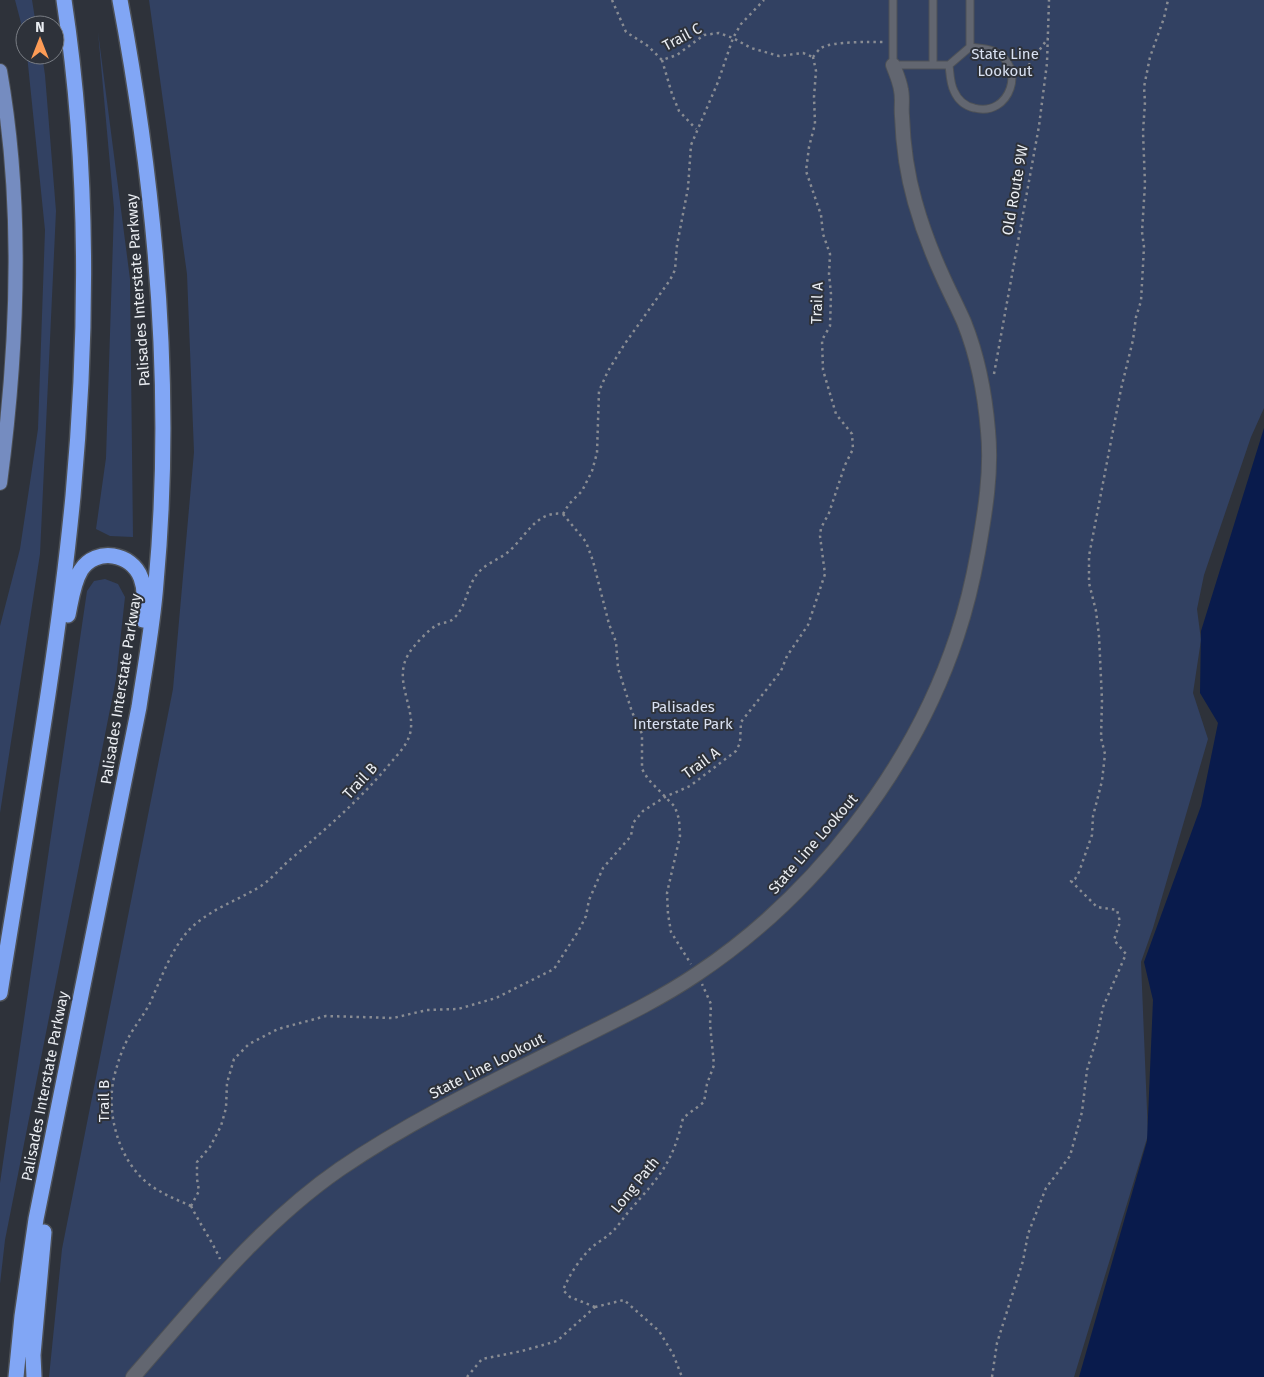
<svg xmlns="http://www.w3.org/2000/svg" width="1264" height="1377" font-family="'Fira Sans',sans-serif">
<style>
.green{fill:#324162}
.water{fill:#091b4c}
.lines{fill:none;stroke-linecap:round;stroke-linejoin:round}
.service-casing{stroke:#4d5157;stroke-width:9}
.minor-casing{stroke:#4d5157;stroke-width:16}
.primary-casing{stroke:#4d5157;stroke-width:16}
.motorway-casing{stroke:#4d5157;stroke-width:18}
.path{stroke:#898c93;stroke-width:2.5;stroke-dasharray:2.5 4;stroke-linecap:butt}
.service{stroke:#626670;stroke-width:7}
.minor{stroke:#626670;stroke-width:14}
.primary{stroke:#758cc0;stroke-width:14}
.motorway{stroke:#81a6f5;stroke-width:15}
.labels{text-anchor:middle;stroke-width:4;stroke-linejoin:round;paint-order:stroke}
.street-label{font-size:15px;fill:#eaedf2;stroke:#2e323a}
.park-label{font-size:15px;fill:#d9e1f2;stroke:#2e323a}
</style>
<rect width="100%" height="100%" fill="#2e323a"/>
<path class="green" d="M15,0H32L36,25H25V38Z
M149,0H1264V408L1251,437L1204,575L1197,609L1201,640L1193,693L1208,739L1153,928L1141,962L1148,1135L1074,1377H49L62,1249L173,689L194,452L187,274Z
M98,32L130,279L133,537L110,536L96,529L106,458L114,209Z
M27,55H42L45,75L56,211L40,554L0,813V626L20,549L38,429L45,230Z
M105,579L118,584L125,597L116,679L5,1240L0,1284V1183L87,591L94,581Z"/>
<path class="water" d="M1264,428V1377H1079L1147,1141L1153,1000L1144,962L1201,806L1218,723L1200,693L1201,631Z"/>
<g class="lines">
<defs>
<path id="service" d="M893,0V65H949L970,47V0
M933,65V0
M949,65C950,73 950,83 954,91C958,100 965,106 974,108C1010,118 1028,65 993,51C986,48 977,48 970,47"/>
<path id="minor" d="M133,1377C197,1304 259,1225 340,1169C412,1120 490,1083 568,1044C612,1022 657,1001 697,974C814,896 913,769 957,636C966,609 973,580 978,552C985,513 992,471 988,431C985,394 978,357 964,322C957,306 949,291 942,275C931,251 922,227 915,202C907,174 903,145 902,116C901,108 903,98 901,90C900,82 896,73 893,65"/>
<path id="primary" d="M0,71C24,206 18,347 0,483"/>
<path id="motorway" d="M68,615C71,601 73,583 81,570C96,547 132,553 141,578C146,591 144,606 143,620
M0,993C26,829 57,662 73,496C88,332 89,164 64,0
M16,1377L22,1316L36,1219L139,707C145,666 153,625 156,583C174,388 156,192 120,0
M34,1377L33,1355L44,1232"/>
</defs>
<use href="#service" class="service-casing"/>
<use href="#minor" class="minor-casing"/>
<use href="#primary" class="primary-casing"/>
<use href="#motorway" class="motorway-casing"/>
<path class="path" d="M612,0L626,32L648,46L662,60L677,55L704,35L719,33L733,38L751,48L779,56L803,53L813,57
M813,57C815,55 818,50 821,48C832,41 871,42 884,42
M662,60L672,94L679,111L696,129
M1021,76L1048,38
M994,374L1039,126L1047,63L1049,0
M563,514L586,542L593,561L609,624L616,642L618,668L632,712L642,734V769L648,779L675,807L679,819L680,836L667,893L668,914L671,932L691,964
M563,514L569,504L582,491L592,471L597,453L599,391L608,371L624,345L670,280L675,270L677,245L688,188L691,145L718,82L733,38L741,24L764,0
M191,1206L199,1191L197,1179V1162L210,1147L221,1126L226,1108L227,1083L234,1059L249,1044L278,1029L326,1016L393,1018L427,1010L458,1009L496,998L554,969L579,930L586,916L589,900L603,868L631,836L633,823L643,811L665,797L690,786L736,751L740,743L741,722L781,671L787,656L808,625L825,574L820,536L821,528L829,513L845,465L853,449L852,434L836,414L823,370L822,340L830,326L831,294L829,274L830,254L823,234L821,215L806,171L809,147L815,124L814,97L816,71L813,57
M191,1206C173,1198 152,1190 139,1175C115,1149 105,1104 116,1070C119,1058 124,1045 130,1035C136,1024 144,1015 150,1003C160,981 172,947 190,929C210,909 237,901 261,886C273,878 282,866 292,858C329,826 362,798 393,760C401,751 410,741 411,728C413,704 394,679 408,655C412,647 429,629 437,625C443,622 450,623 454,618C466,607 466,591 475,577C483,564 497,561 508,552C526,537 536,510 563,514
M191,1206C200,1224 212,1241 220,1259
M595,1307L570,1297L563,1290C570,1274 579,1260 591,1248C598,1242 606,1238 613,1231C619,1225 624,1217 630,1210C659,1177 673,1163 683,1118L704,1102L707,1084L714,1065L710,1024L711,1004L702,984
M595,1307L624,1300L659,1331L673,1354L682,1377
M467,1377L482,1359L522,1351L557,1341L595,1307
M992,1377L997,1343L1023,1261L1028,1234L1046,1188L1070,1156L1082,1112L1087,1070L1097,1037L1103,1007L1126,954L1114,940L1120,922L1117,910L1097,907L1071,881L1075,879L1079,872L1092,835L1093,816L1102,781L1105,754L1101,738L1102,700L1099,636L1096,611L1089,583V556L1121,389L1133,340L1136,317L1141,301L1144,247L1142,232L1145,184L1143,132L1145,102L1144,87L1150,57L1164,18L1168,0"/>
<use href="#service" class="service"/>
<use href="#minor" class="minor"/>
<use href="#primary" class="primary"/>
<use href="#motorway" class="motorway"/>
</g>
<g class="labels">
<g class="street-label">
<text transform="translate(682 37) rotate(-28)" y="5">Trail C</text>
<text transform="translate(1015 190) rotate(-80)" y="5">Old Route 9W</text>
<text transform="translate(138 290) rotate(-94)" y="5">Palisades Interstate Parkway</text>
<text transform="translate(817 303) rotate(-88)" y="5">Trail A</text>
<text transform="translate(121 689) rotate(-81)" y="5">Palisades Interstate Parkway</text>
<text transform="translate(701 763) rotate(-36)" y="5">Trail A</text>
<text transform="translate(360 781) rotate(-47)" y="5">Trail B</text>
<text transform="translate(813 844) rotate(-49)" y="5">State Line Lookout</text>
<text transform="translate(487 1066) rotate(-27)" y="5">State Line Lookout</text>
<text transform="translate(45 1086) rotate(-79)" y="5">Palisades Interstate Parkway</text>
<text transform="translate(104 1101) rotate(-90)" y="5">Trail B</text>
<text transform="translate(635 1185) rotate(-51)" y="5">Long Path</text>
</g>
<g class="park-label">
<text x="1005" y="59">State Line<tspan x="1005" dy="17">Lookout</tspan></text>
<text x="683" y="712">Palisades<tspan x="683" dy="17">Interstate Park</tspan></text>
</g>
</g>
<g transform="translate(40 40)"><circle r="24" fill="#2e323a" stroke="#797d84"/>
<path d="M0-4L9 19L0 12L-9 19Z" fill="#fd9c56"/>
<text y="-8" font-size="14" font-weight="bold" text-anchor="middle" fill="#eaedf2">N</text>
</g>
</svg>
